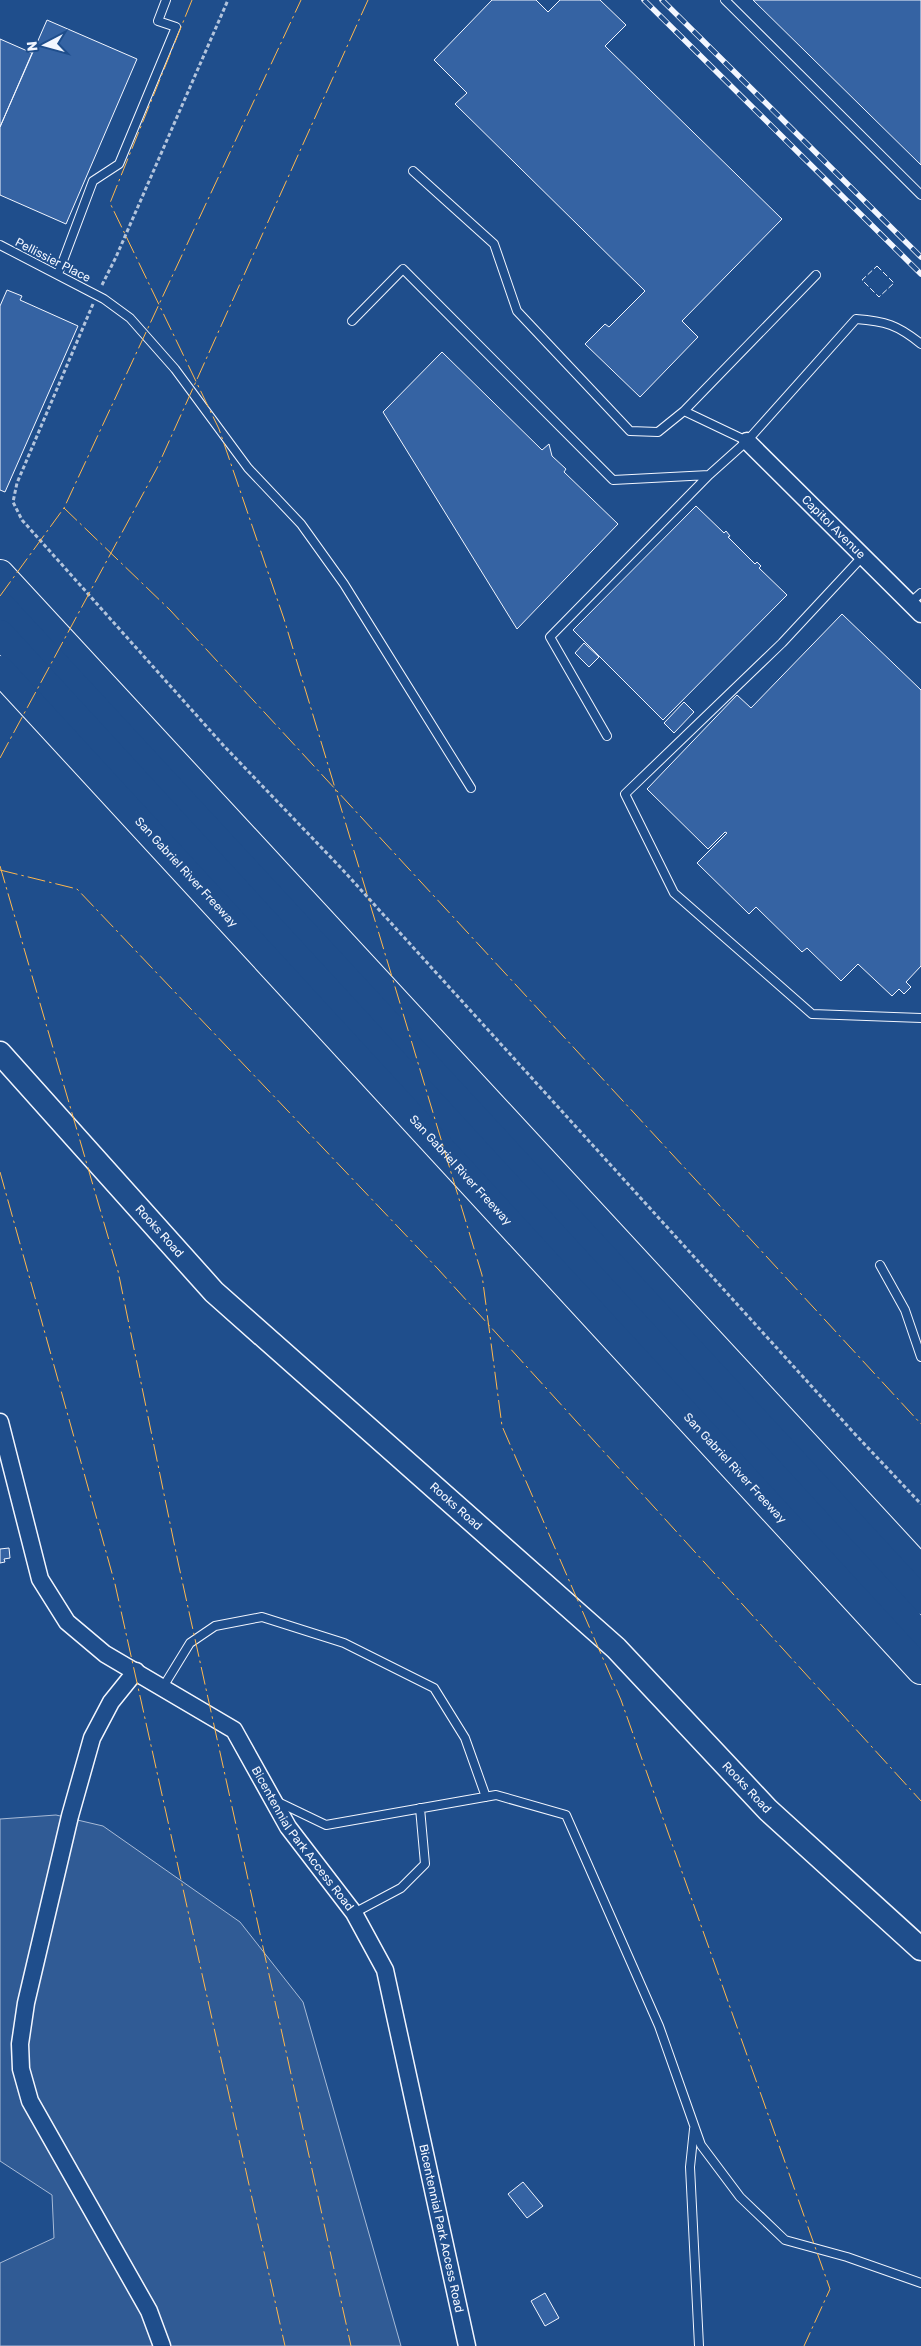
<svg xmlns="http://www.w3.org/2000/svg" width="921" height="2346" font-family="Rubik,sans-serif">
<style>
.built{fill:#305b95;stroke:#a8bbd7}
.building{fill:#3563a3;stroke:#f2f6ff}
.lines{fill:none;stroke-linecap:round;stroke-linejoin:round}
.lane-casing{stroke:#f2f6ff;stroke-width:10}
.street-casing{stroke:#f2f6ff;stroke-width:19}
.secondary-casing{stroke:#f2f6ff;stroke-width:25}
.highway-casing{stroke:#f2f6ff;stroke-width:30}
.path{stroke:#b3c4dc;stroke-width:3;stroke-dasharray:4 2.5;stroke-linecap:butt}
.lane{stroke:#1f4e8c;stroke-width:8}
.street{stroke:#1f4e8c;stroke-width:16}
.secondary{stroke:#1f4e8c;stroke-width:22}
.highway{stroke:#1f4e8c;stroke-width:28}
.rail-casing{stroke:#f2f6ff;stroke-width:5.5}
.rail{stroke:#1f4e8c;stroke-width:4;stroke-dasharray:11;stroke-linecap:butt}
.fence{stroke:#f2f6ff;stroke-width:1;stroke-dasharray:6 2.5;stroke-linecap:butt}
.power{stroke:#ffb74d;stroke-width:1;stroke-dasharray:18 4 2.5 4;stroke-linecap:butt}
.labels{text-anchor:middle;stroke-width:4;stroke-linejoin:round;paint-order:stroke}
.street-label{font-size:12px;fill:#f2f6ff;stroke:#1f4e8c}
</style>
<rect width="100%" height="100%" fill="#1f4e8c"/>
<path class="built" d="M56,1815L103,1826L240,1922L303,2002L401,2346H0V2263L54,2238L52,2195L0,2161V1819Z"/>
<path class="building" d="M492,0H536L548,12L560,0H600L626,25L605,46L782,219L682,321L698,337L640,397L585,344L605,324L609,327L645,291L455,104L467,93L434,60Z
M753,0H921V165Z
M47,20L137,59L66,224L0,195V127Z
M0,39L32,53L0,127Z
M7,290L22,296L20,300L78,326L5,492L0,490V306Z
M442,352L542,450L549,444L552,456L566,469L564,472L618,524L517,629L383,412Z
M696,506L724,533L726,531L730,536L728,537L755,564L757,562L761,566L759,568L787,595L663,720L573,630Z
M842,614L921,690V966L906,982L911,987L904,994L899,989L892,996L858,964L841,981L807,948L802,952L756,907L749,914L697,863L727,833L725,832L708,849L647,789L737,695L751,708Z
M584,643L599,657L589,667L575,653Z
M684,702L694,712L674,733L664,723Z
M9,1548L10,1558L4,1559L5,1562L0,1563V1549Z
M523,2182L543,2206L527,2218L508,2194Z
M545,2293L559,2318L545,2326L531,2301Z"/>
<g class="lines">
<defs>
<path id="lane" d="M725,0L921,195
M413,171L494,244L517,311L630,431L658,432L684,411L747,441
M0,245L104,299L130,318L175,369L248,468L301,524L344,584L471,788
M58,274L93,181L119,164L176,27L158,21L166,0
M352,321L403,269L613,480L709,475L747,441L856,319C885,321 898,325 921,344
M684,411L816,275
M863,556L782,643L625,794L674,893L812,1014L921,1018
M910,603L921,593
M607,736L550,637L709,475
M880,1265L905,1310L921,1357
M163,1687L190,1643L215,1626L262,1617L344,1643L434,1688L465,1738L486,1797
M276,1801L326,1825L496,1795L566,1815L659,2026L701,2145L740,2197L785,2240L847,2257L921,2283
M354,1913L401,1888L425,1864L420,1808
M694,2129L690,2167L699,2346"/>
<g id="street">
<path id="s1" d="M747,441L921,614"/>
<path id="s2" d="M0,1422L40,1579L67,1622L105,1654L234,1730L288,1827L354,1913L385,1970L467,2346"/>
<path d="M136,1671L111,1702L92,1738L70,1816L26,2003L20,2044L21,2069L30,2101L149,2311L162,2346"/>
</g>
<g id="secondary">
<path id="s3" d="M0,1053L214,1292L616,1648L768,1810L921,1949"/>
</g>
<g id="highway">
<path d="M0,574L921,1570"/>
<path d="M0,605L921,1600"/>
<path d="M0,634L921,1636"/>
<path id="s4" d="M0,670L921,1670"/>
</g>
</defs>
<use href="#lane" class="lane-casing"/>
<use href="#street" class="street-casing"/>
<use href="#secondary" class="secondary-casing"/>
<use href="#highway" class="highway-casing"/>
<path class="path" d="M102,285L116,257L228,0
M93,304L17,483L13,502L22,520L224,746L342,869L854,1433L921,1504"/>
<use href="#lane" class="lane"/>
<use href="#street" class="street"/>
<use href="#secondary" class="secondary"/>
<use href="#highway" class="highway"/>
<defs>
<path id="rail" d="M644,0L921,274
M662,0L921,257"/>
</defs>
<use href="#rail" class="rail-casing"/>
<use href="#rail" class="rail"/>
<path class="fence" d="M877,266L894,283L879,297L862,280Z"/>
<path class="power" d="M192,0L110,203L219,429L284,619L482,1275L502,1426L621,1700L830,2289L804,2346
M64,508L170,610L921,1424
M0,596L64,508L301,0
M0,758L157,468L368,0
M0,866L118,1271L178,1562L351,2346
M0,870L77,889L438,1269L921,1801
M0,1172L115,1584L285,2346"/>
</g>
<g class="labels">
<g class="street-label">
<text transform="translate(53 260) rotate(27)" y="4">Pellissier Place</text>
<text dy="4" stroke="none"><textPath href="#s1" startOffset="122">Capitol Avenue</textPath></text>
<text dy="4" stroke="none"><textPath href="#s4" startOffset="275">San Gabriel River Freeway</textPath></text>
<text dy="4" stroke="none"><textPath href="#s4" startOffset="680">San Gabriel River Freeway</textPath></text>
<text dy="4" stroke="none"><textPath href="#s3" startOffset="239">Rooks Road</textPath></text>
<text dy="4" stroke="none"><textPath href="#s4" startOffset="1085">San Gabriel River Freeway</textPath></text>
<text dy="4" stroke="none"><textPath href="#s3" startOffset="644">Rooks Road</textPath></text>
<text dy="4" stroke="none"><textPath href="#s3" startOffset="1049">Rooks Road</textPath></text>
<text dy="4" stroke="none"><textPath href="#s2" startOffset="541">Bicentennial Park Access Road</textPath></text>
<text dy="4" stroke="none"><textPath href="#s2" startOffset="961">Bicentennial Park Access Road</textPath></text>
</g>
</g>
<g transform="translate(45 45) rotate(264)" stroke="#1f4e8c" stroke-width="4" paint-order="stroke">
<path d="M0-4L9 19L0 12L-9 19Z" fill="#f2f6ff"/>
<text y="-8" font-size="14" font-weight="bold" text-anchor="middle" fill="#f2f6ff">N</text>
</g>
</svg>
